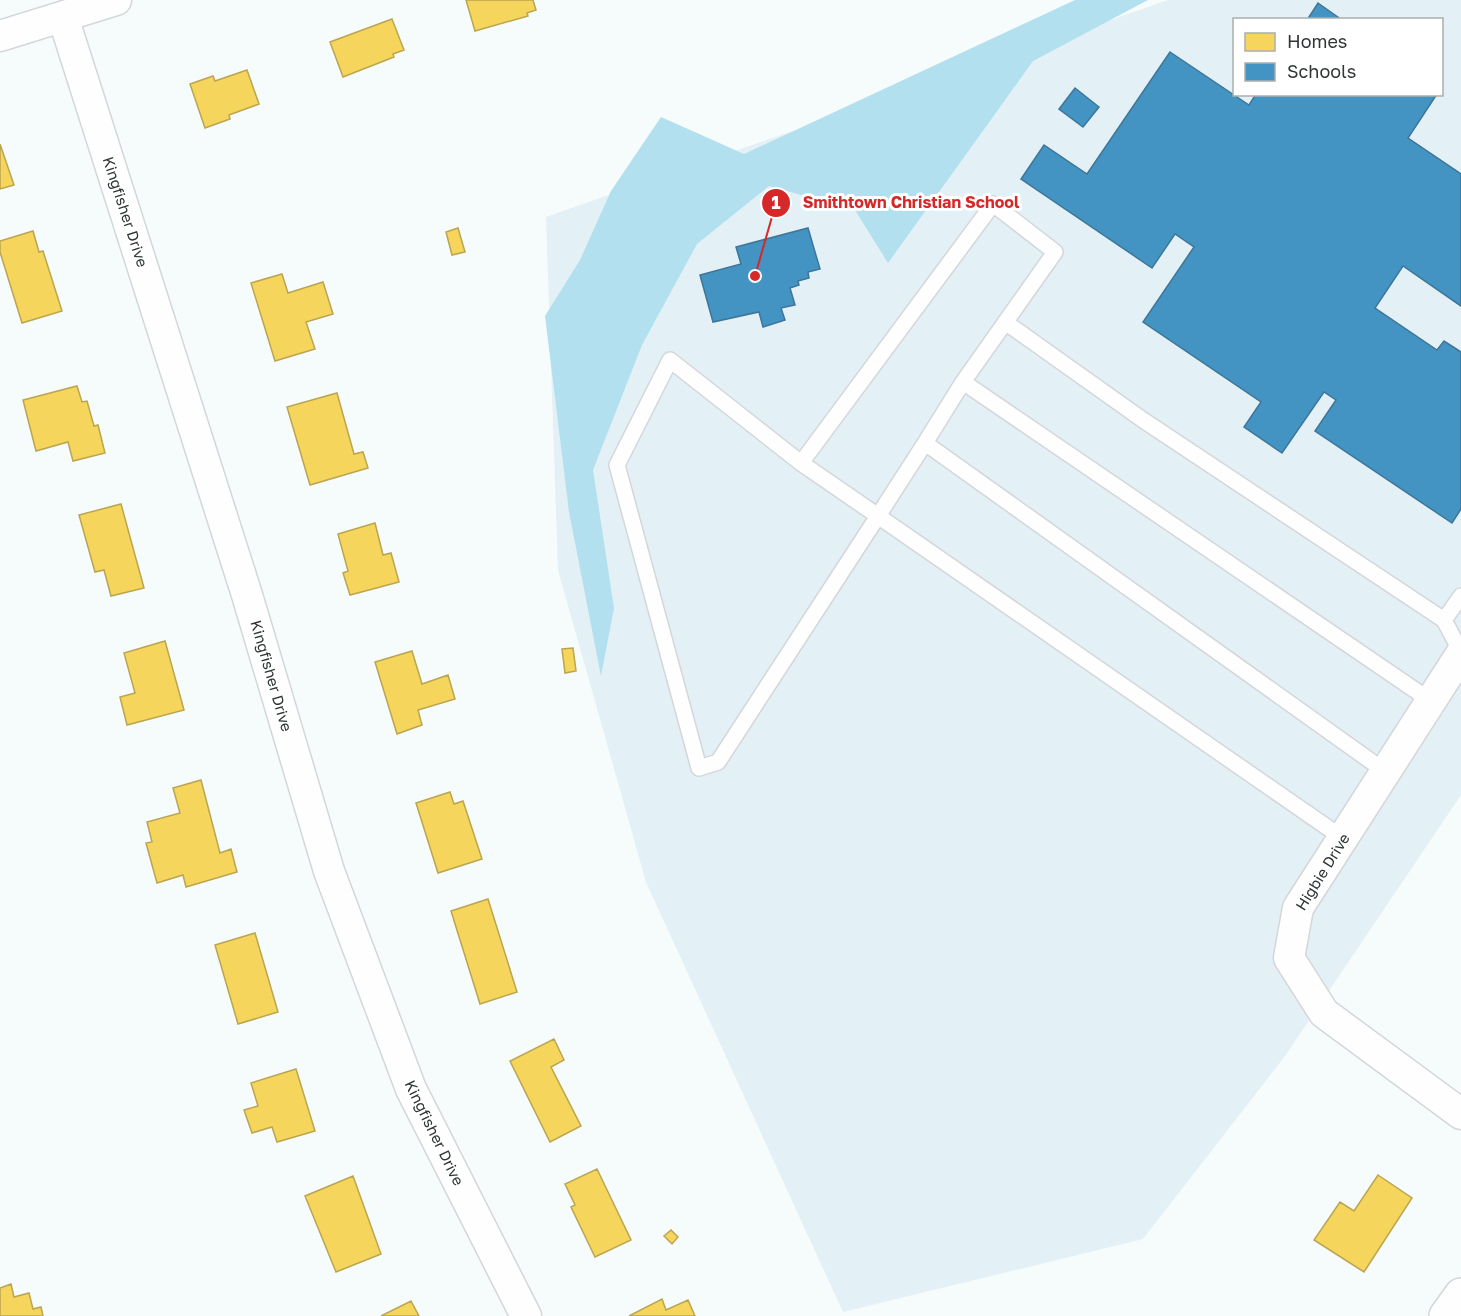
<svg xmlns="http://www.w3.org/2000/svg" width="1461" height="1316" font-family="'Golos Text',sans-serif">
<style>
.built{fill:#e3f0f5;fill-rule:evenodd}
.forest{fill:#b3e0ee}
.homes{fill:#f6d55c;stroke:#baa550;stroke-width:1.5}
.schools{fill:#4393c3;stroke:#3d7698;stroke-width:1.5}
.lines{fill:none;stroke-linecap:round;stroke-linejoin:round}
.service-casing{stroke:#d3d7d9;stroke-width:18}
.minor-casing{stroke:#d3d7d9;stroke-width:33}
.tertiary-casing{stroke:#d3d7d9;stroke-width:36}
.service{stroke:#fefeff;stroke-width:15}
.minor{stroke:#fefeff;stroke-width:30}
.tertiary{stroke:#fefeff;stroke-width:33}
.labels{text-anchor:middle;stroke-width:6;stroke-linejoin:round;paint-order:stroke}
.street-label{font-size:15px;fill:#2f3435;stroke:#fff}
.leader{fill:none;stroke:#d62828;stroke-width:2}
.callout-dot{fill:#d62828;stroke:#fff;stroke-width:2}
.mark-label{font-size:18px;text-anchor:middle;font-weight:bold;fill:#fff}
.callout-label{font-size:16px;text-anchor:middle;font-weight:bold;fill:#d62828;stroke:#fff;stroke-width:6;stroke-linejoin:round;paint-order:stroke}
</style>
<rect width="100%" height="100%" fill="#f6fbfc"/>
<path class="built" d="M1168,0H1461V795L1285,1056L1143,1239L843,1312L646,882L558,570L546,217ZM1234,20H1442V94H1234Z"/>
<path class="forest" d="M1075,0H1148L1033,61L888,263L855,210L769,186L697,244L642,345L593,470L614,608L601,676L569,512L545,316L580,260L611,191L661,117L744,154Z"/>
<path class="homes" d="M466,0H533L536,10L527,13L528,16L475,31Z
M392,19L404,50L393,54L394,57L343,77L330,42Z
M247,70L259,104L229,115L230,119L205,128L190,84L213,76L215,81Z
M0,144L14,185L0,189Z
M458,228L465,252L452,255L446,232Z
M33,231L39,252L43,251L62,311L22,323L0,252V241Z
M282,274L288,293L323,282L333,314L306,322L315,349L275,361L251,283Z
M77,386L82,402L87,401L94,426L98,425L105,453L73,461L68,442L36,451L23,400Z
M337,393L354,454L363,452L368,468L310,485L287,407Z
M121,504L144,588L111,596L104,570L95,572L79,515Z
M375,523L383,555L391,553L399,582L350,595L343,573L348,571L338,534Z
M165,641L184,710L127,725L120,697L135,693L124,653Z
M573,648L576,671L565,673L562,649Z
M412,651L422,684L448,675L455,699L418,710L422,725L397,734L375,662Z
M201,780L220,853L231,849L237,872L186,887L183,875L157,883L146,843L152,842L147,822L180,813L173,788Z
M450,792L454,804L463,801L482,859L438,873L416,803Z
M488,899L517,992L480,1004L451,911Z
M255,933L278,1012L238,1024L215,945Z
M554,1039L564,1060L551,1067L581,1126L550,1142L510,1061Z
M296,1069L315,1131L277,1142L272,1127L252,1133L244,1110L258,1106L251,1083Z
M597,1169L631,1240L595,1257L571,1207L575,1205L565,1184Z
M1378,1175L1412,1198L1364,1272L1314,1240L1340,1202L1354,1211Z
M353,1176L381,1254L336,1272L305,1196Z
M671,1230L678,1237L672,1244L664,1236Z
M11,1284L14,1297L29,1293L33,1309L41,1307L43,1316H0V1288Z
M662,1299L666,1310L688,1300L695,1316H629Z
M411,1301L419,1316H381Z"/>
<path class="schools" d="M1318,3L1342,20H1307Z
M1170,52L1249,105L1256,94H1437L1408,138L1461,174V306L1403,266L1375,308L1437,350L1444,341L1461,352V509L1452,523L1315,431L1336,400L1324,392L1282,453L1244,427L1261,402L1143,322L1194,247L1175,234L1152,268L1021,179L1044,145L1087,174Z
M1075,88L1099,107L1083,127L1059,109Z
M808,228L820,269L808,272L809,278L798,281L799,285L790,288L795,305L781,308L785,320L763,327L759,312L713,322L700,275L741,264L736,247Z"/>
<g class="lines">
<defs>
<path id="service" d="M1005,322L1143,420L1444,620L1461,652
M925,443L963,382
M801,463L878,516L925,443L1386,772
M1444,620L1461,596
M1344,839L878,516L718,762L699,768L617,465L670,360L801,463L993,204L1055,252L963,382L1431,701"/>
<path id="minor" d="M63,17L247,595L329,871L411,1089L526,1316
M0,36L116,0
M1461,654L1298,908L1289,958L1324,1013L1461,1114"/>
<path id="tertiary" d="M1446,1316L1461,1295"/>
</defs>
<use href="#service" class="service-casing"/>
<use href="#minor" class="minor-casing"/>
<use href="#tertiary" class="tertiary-casing"/>
<use href="#service" class="service"/>
<use href="#minor" class="minor"/>
<use href="#tertiary" class="tertiary"/>
</g>
<g class="labels">
<g class="street-label">
<text transform="translate(125 212) rotate(72)" y="5">Kingfisher Drive</text>
<text transform="translate(271 676) rotate(74)" y="5">Kingfisher Drive</text>
<text transform="translate(1323 872) rotate(-58)" y="5">Higbie Drive</text>
<text transform="translate(434 1133) rotate(64)" y="5">Kingfisher Drive</text>
</g>
</g>
<path class="leader" d="M755 276L776 203"/>
<g class="callout-dot">
<circle cx="755" cy="276" r="6"/>
<circle cx="776" cy="203" r="15"/>
</g>
<g class="mark-label">
<text x="776" y="209">1</text>
</g>
<g class="callout-label">
<text x="911" y="208">Smithtown Christian School</text>
</g>
<rect x="1233" y="18" width="210" height="78" fill="#ffffff" stroke="#acaeae" stroke-width="1.5"/>
<rect x="1245" y="33" width="30" height="18" fill="#f6d55c" stroke="#acaeae" stroke-width="1.5"/>
<text x="1287" y="48" font-size="18" fill="#2f3435">Homes</text>
<rect x="1245" y="63" width="30" height="18" fill="#4393c3" stroke="#acaeae" stroke-width="1.5"/>
<text x="1287" y="78" font-size="18" fill="#2f3435">Schools</text>
</svg>
